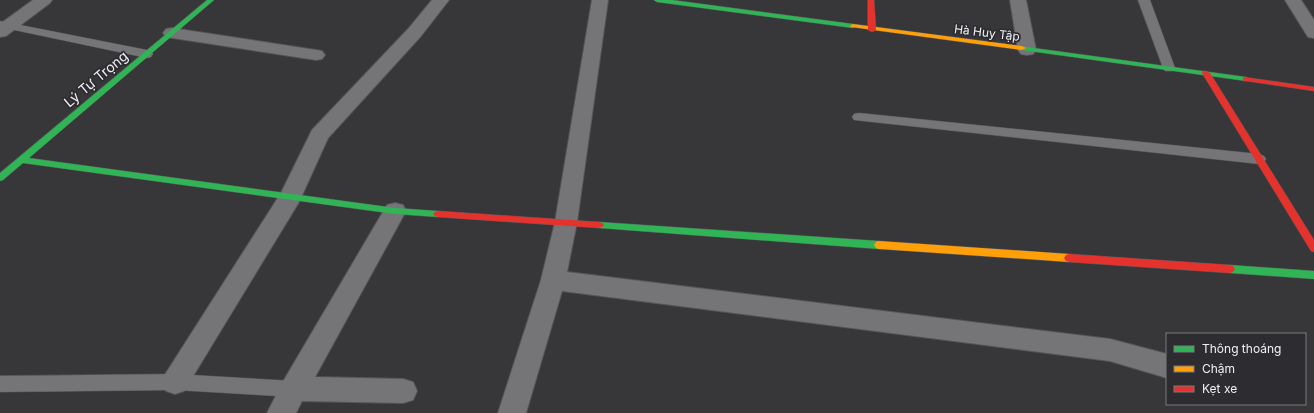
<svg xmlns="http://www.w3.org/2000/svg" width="1314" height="413" font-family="Inter,sans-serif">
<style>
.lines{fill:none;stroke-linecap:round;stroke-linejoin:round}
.lane-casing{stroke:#565658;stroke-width:1}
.street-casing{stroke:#565658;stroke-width:2}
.fast-casing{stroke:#565658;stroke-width:1}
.slow-casing{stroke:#565658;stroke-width:1}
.jam-casing{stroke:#565658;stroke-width:1}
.lane{fill:#757577;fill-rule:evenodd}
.street{fill:#757577;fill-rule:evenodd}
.fast{fill:#30b455;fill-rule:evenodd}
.slow{fill:#ff9f0a;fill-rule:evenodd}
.jam{fill:#e5322d;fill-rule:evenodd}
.labels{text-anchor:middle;stroke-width:3.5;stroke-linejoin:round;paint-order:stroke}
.far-street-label{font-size:12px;fill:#f1f1f4;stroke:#2c2c31}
.street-label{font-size:14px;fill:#f1f1f4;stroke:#2c2c31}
</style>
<rect width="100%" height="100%" fill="#37373a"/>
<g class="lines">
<defs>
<path id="lane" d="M1138,0H1150L1175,68L1173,71H1165L1163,68Z
M0,21L147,50L151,51L153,54L151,57L147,58L0,27Z
M859,113L1259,154L1264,156L1266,159L1264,162L1259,164L854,120L852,117L854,114Z
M175,374L294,381L301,383L303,389L301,395L294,397L175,390L0,392V376Z"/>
<path id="street" d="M33,0H52L50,3L6,36L0,37V24Z
M432,0H449L421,36L328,138L299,202L184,391L175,394L166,391L162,382L166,373L281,193L312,130L409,28Z
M592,0H608L577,222L567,272L1110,339L1167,354V378L1110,361L562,291L526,413H498L541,280L555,222Z
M1010,0H1026L1036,50L1033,54L1027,55L1021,54L1018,50Z
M1285,0H1301L1314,20V38L1308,37Z
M172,28L316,50L322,51L325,55L322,59L316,60L166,37L163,33L166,29Z
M395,203L403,205L406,211L315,377L403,379L413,382L417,391L413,400L403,403L302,401L296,413H267L284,380L387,205Z"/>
<path id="fast" d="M207,0H214L29,158L395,208L438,211L441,212L443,214L441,216L438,217L395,214L23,163L3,180L0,181V173Z
M654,0H672L853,24L856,26L853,28L657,2Z
M1019,46L1246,77L1250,79L1246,81L1022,50H1019Z
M599,222L879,241L882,242L884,245L882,248L879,249L599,228L596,227L594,225L596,223Z
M1230,265L1314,271V279L1230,273L1227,272L1225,269L1227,266Z"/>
<path id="slow" d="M853,24L1022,46L1026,48L1022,50L851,27L850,26Z
M879,241L1069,254L1072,255L1074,258L1072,261L1069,262L879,249L876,248L874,245L876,242Z"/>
<path id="jam" d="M868,0H874L876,30L872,32L868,30Z
M1203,71H1206L1210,73L1314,240V252L1311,251L1202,73Z
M1243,77L1314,87V91L1246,81H1243Z
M438,211L599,222L602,223L604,225L602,227L599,228L438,217L435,216L433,214L435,212Z
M1069,254L1230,265L1233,266L1235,269L1233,272L1230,273L1069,262L1066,261L1064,258L1066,255Z"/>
</defs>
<use href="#lane" class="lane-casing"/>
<use href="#street" class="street-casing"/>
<use href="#fast" class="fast-casing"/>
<use href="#slow" class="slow-casing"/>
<use href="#jam" class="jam-casing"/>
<use href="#lane" class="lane"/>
<use href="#street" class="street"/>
<use href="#fast" class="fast"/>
<use href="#slow" class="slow"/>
<use href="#jam" class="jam"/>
</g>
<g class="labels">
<g class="far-street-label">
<text transform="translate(987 33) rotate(7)" y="4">Hà Huy Tập</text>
</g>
<g class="street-label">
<text transform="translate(96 79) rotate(-40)" y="5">Lý Tự Trọng</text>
</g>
</g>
<rect x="1166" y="333" width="140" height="72" fill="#2c2c31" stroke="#7b7b7f"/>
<rect x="1174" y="346" width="20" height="6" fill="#30b455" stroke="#7b7b7f"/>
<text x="1202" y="353" font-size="12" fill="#f1f1f4">Thông thoáng</text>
<rect x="1174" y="366" width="20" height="6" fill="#ff9f0a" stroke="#7b7b7f"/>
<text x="1202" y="373" font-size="12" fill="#f1f1f4">Chậm</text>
<rect x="1174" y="386" width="20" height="6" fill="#e5322d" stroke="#7b7b7f"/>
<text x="1202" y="393" font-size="12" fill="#f1f1f4">Kẹt xe</text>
</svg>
